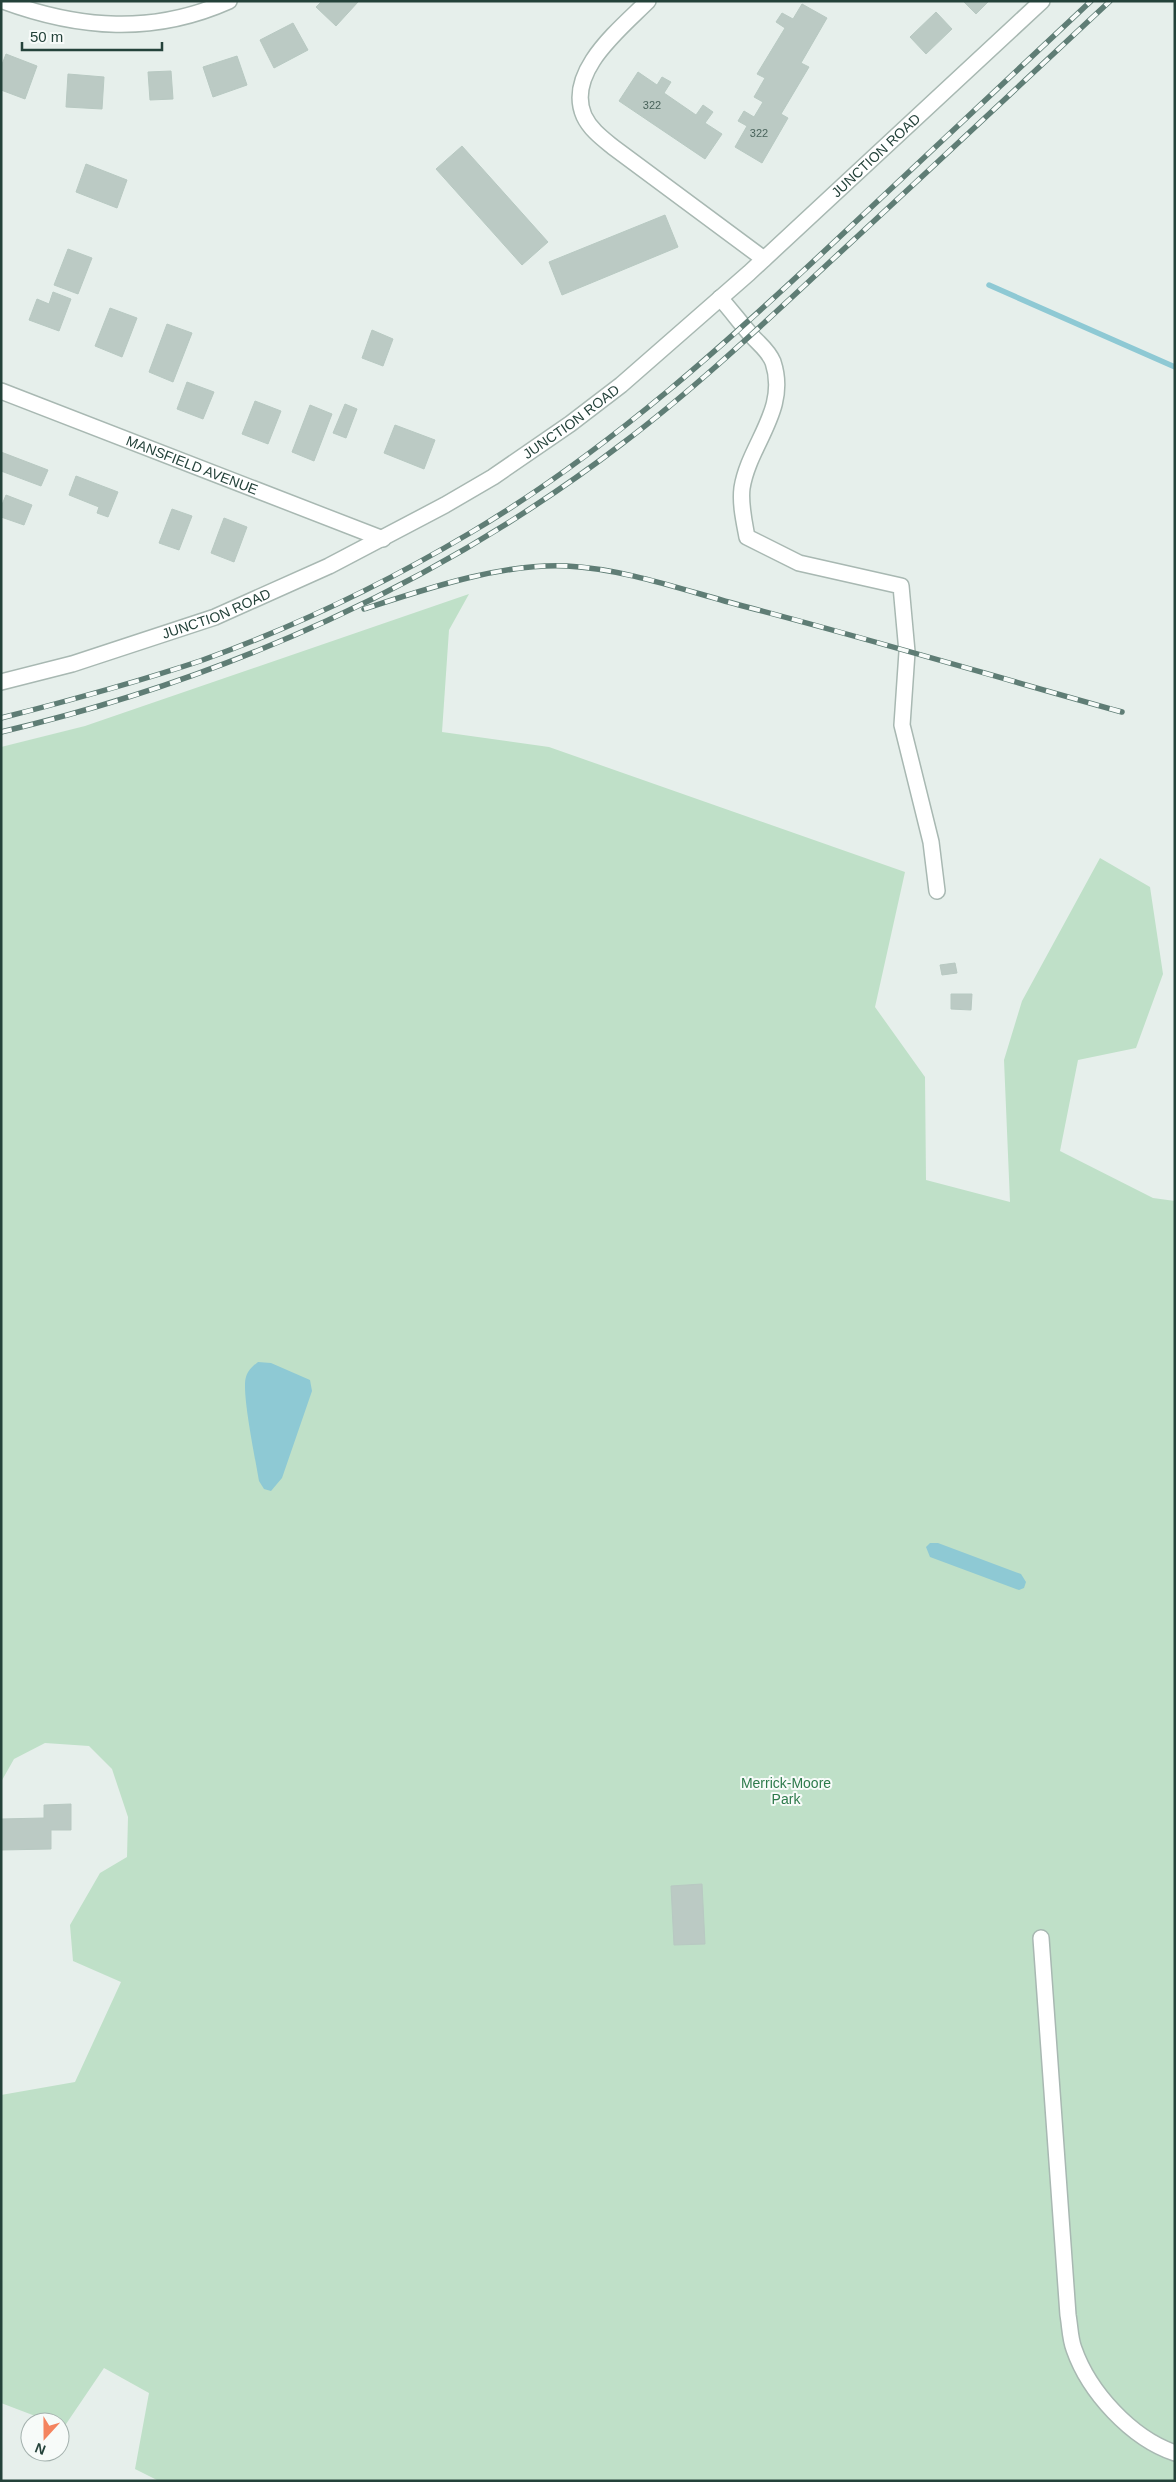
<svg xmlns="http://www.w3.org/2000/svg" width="1176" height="2482" font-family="Arial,sans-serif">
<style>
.green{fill:#bfe0c8}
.water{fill:#8ec9d4}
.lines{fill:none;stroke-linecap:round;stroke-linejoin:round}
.stream{stroke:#8ec9d4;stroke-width:5.5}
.building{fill:#bbcac4;stroke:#b8c9c2}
.minor-casing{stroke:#a8b8b2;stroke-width:18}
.minor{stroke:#fff;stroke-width:15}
.rail-casing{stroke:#5f7d75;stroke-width:5.5}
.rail{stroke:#f7fbf9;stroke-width:4;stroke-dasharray:11;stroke-linecap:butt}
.labels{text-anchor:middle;stroke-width:4;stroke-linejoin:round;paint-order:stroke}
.number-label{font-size:11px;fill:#4a645c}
.street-label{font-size:14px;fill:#24423a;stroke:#f7fbf9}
.park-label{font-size:14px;fill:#2d7a4b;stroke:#f7fbf9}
</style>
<rect width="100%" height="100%" fill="#e6efeb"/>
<path class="green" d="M469,594L449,630L442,732L549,747L905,872L875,1007L925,1077L926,1180L1010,1202L1004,1060L1022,1001L1100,858L1150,887L1163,974L1136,1048L1078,1060L1060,1151L1153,1198L1175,1201V2481H159L135,2469L149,2393L104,2368L64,2427L60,2425V2422H51L1,2403V2095L75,2082L121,1982L73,1961L70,1925L100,1873L127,1857L128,1817L112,1769L89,1746L45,1743L14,1759L1,1782V747L85,726Z"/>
<path class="water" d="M258,1362L271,1363L310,1380L312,1391L282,1478L271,1491L264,1489L259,1481C256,1462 241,1391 246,1377C248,1370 253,1366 258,1362Z
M930,1543H938L1021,1574L1026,1582L1024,1588L1019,1590L930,1557L926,1547Z"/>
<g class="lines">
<path class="stream" d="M989,285L1175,367"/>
</g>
<path class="building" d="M322,1H357L358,2L336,26L316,7Z
M963,1H989L976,14Z
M802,4L827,18L801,63L809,67L781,114L788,118L762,163L735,147L747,126L738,121L744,111L754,117L763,102L754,97L765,78L757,74L785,28L776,22L782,13L793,19Z
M936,12L952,29L926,54L910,37Z
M293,23L308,50L274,68L260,40Z
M6,54L37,66L25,99L1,90V67Z
M237,56L247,85L213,97L203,67Z
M171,71L173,99L150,100L148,72Z
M638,72L657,85L662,77L671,82L664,93L696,115L703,105L713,112L705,123L722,134L705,159L619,101Z
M68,74L104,77L102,109L66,107Z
M462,146L548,242L522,265L436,169Z
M86,164L127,180L117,208L76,192Z
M665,215L678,247L562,295L549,262Z
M68,249L92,258L78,294L54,285Z
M53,292L71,299L59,331L29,320L37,299L49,304Z
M110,308L137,318L122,357L95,346Z
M167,324L192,333L173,382L149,372Z
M372,330L393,339L383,366L362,358Z
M187,382L214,392L203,419L177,409Z
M255,401L281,411L268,444L242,434Z
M345,404L357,409L346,438L333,433Z
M310,405L332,414L314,461L292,452Z
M395,425L435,440L424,469L384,453Z
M1,452L48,470L41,486L1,471Z
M76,476L118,492L108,517L97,513L99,507L69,495Z
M6,495L32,505L24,525L1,517V507Z
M172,509L192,516L179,550L159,543Z
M224,518L247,527L234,562L211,553Z
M955,963L957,973L942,975L940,965Z
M951,994H972L971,1010L951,1009Z
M71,1804V1830H51V1849L1,1850V1819L44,1818V1805Z
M702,1884L705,1944L674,1945L671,1886Z"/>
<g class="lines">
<defs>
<g id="minor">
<path d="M3,1C79,29 153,35 229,1"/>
<path d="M648,1C620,29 565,72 584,116C590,129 602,138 613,147L764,259"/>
<path d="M720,298C731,310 741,324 752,336C760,345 768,350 773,362C789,410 749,444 742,488C740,504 744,521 747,537L799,563L901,586L907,652L902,725L931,842L937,891"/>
<path id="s1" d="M1,391L383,539"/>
<path id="s2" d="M1,682L72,664L215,617L329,566L445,505L493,477L570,424L621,385L749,273L1042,1"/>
<path d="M1041,1938L1068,2315C1070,2326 1070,2339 1074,2349C1089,2392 1131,2438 1175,2453"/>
</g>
</defs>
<use href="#minor" class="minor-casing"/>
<use href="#minor" class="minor"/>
<defs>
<path id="rail" d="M364,609C426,589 501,563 567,566C626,569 686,591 743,606C870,639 996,677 1122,712
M1,718C68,701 134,683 200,661C292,628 386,583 470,533C610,450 730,340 848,229C929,153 1010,77 1091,1
M1,732C226,679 439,584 623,443C697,387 764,323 832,260C925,174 1017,88 1110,1"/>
</defs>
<use href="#rail" class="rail-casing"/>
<use href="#rail" class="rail"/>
</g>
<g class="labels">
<g class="number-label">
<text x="652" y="109">322</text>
<text x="759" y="137">322</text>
</g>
<g class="street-label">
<text dy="5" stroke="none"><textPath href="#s2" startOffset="1036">JUNCTION ROAD</textPath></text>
<text dy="5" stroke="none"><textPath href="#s2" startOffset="631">JUNCTION ROAD</textPath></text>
<text dy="5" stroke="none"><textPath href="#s1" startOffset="205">MANSFIELD AVENUE</textPath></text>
<text dy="5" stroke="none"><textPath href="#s2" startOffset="226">JUNCTION ROAD</textPath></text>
</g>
<g class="park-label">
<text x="786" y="1788">Merrick-Moore<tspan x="786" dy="16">Park</tspan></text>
</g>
</g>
<rect width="1176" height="2482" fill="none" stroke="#24423a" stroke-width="5"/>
<g transform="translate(45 2437) rotate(201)"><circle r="24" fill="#f7fbf9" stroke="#a3b1ad"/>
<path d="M0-4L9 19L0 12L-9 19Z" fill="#f4845f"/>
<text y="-8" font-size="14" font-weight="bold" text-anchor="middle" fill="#24423a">N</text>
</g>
<path d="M22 42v8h140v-8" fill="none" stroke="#24423a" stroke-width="2.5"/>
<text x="30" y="42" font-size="15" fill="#24423a" stroke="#f7fbf9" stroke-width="4" paint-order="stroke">50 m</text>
</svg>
